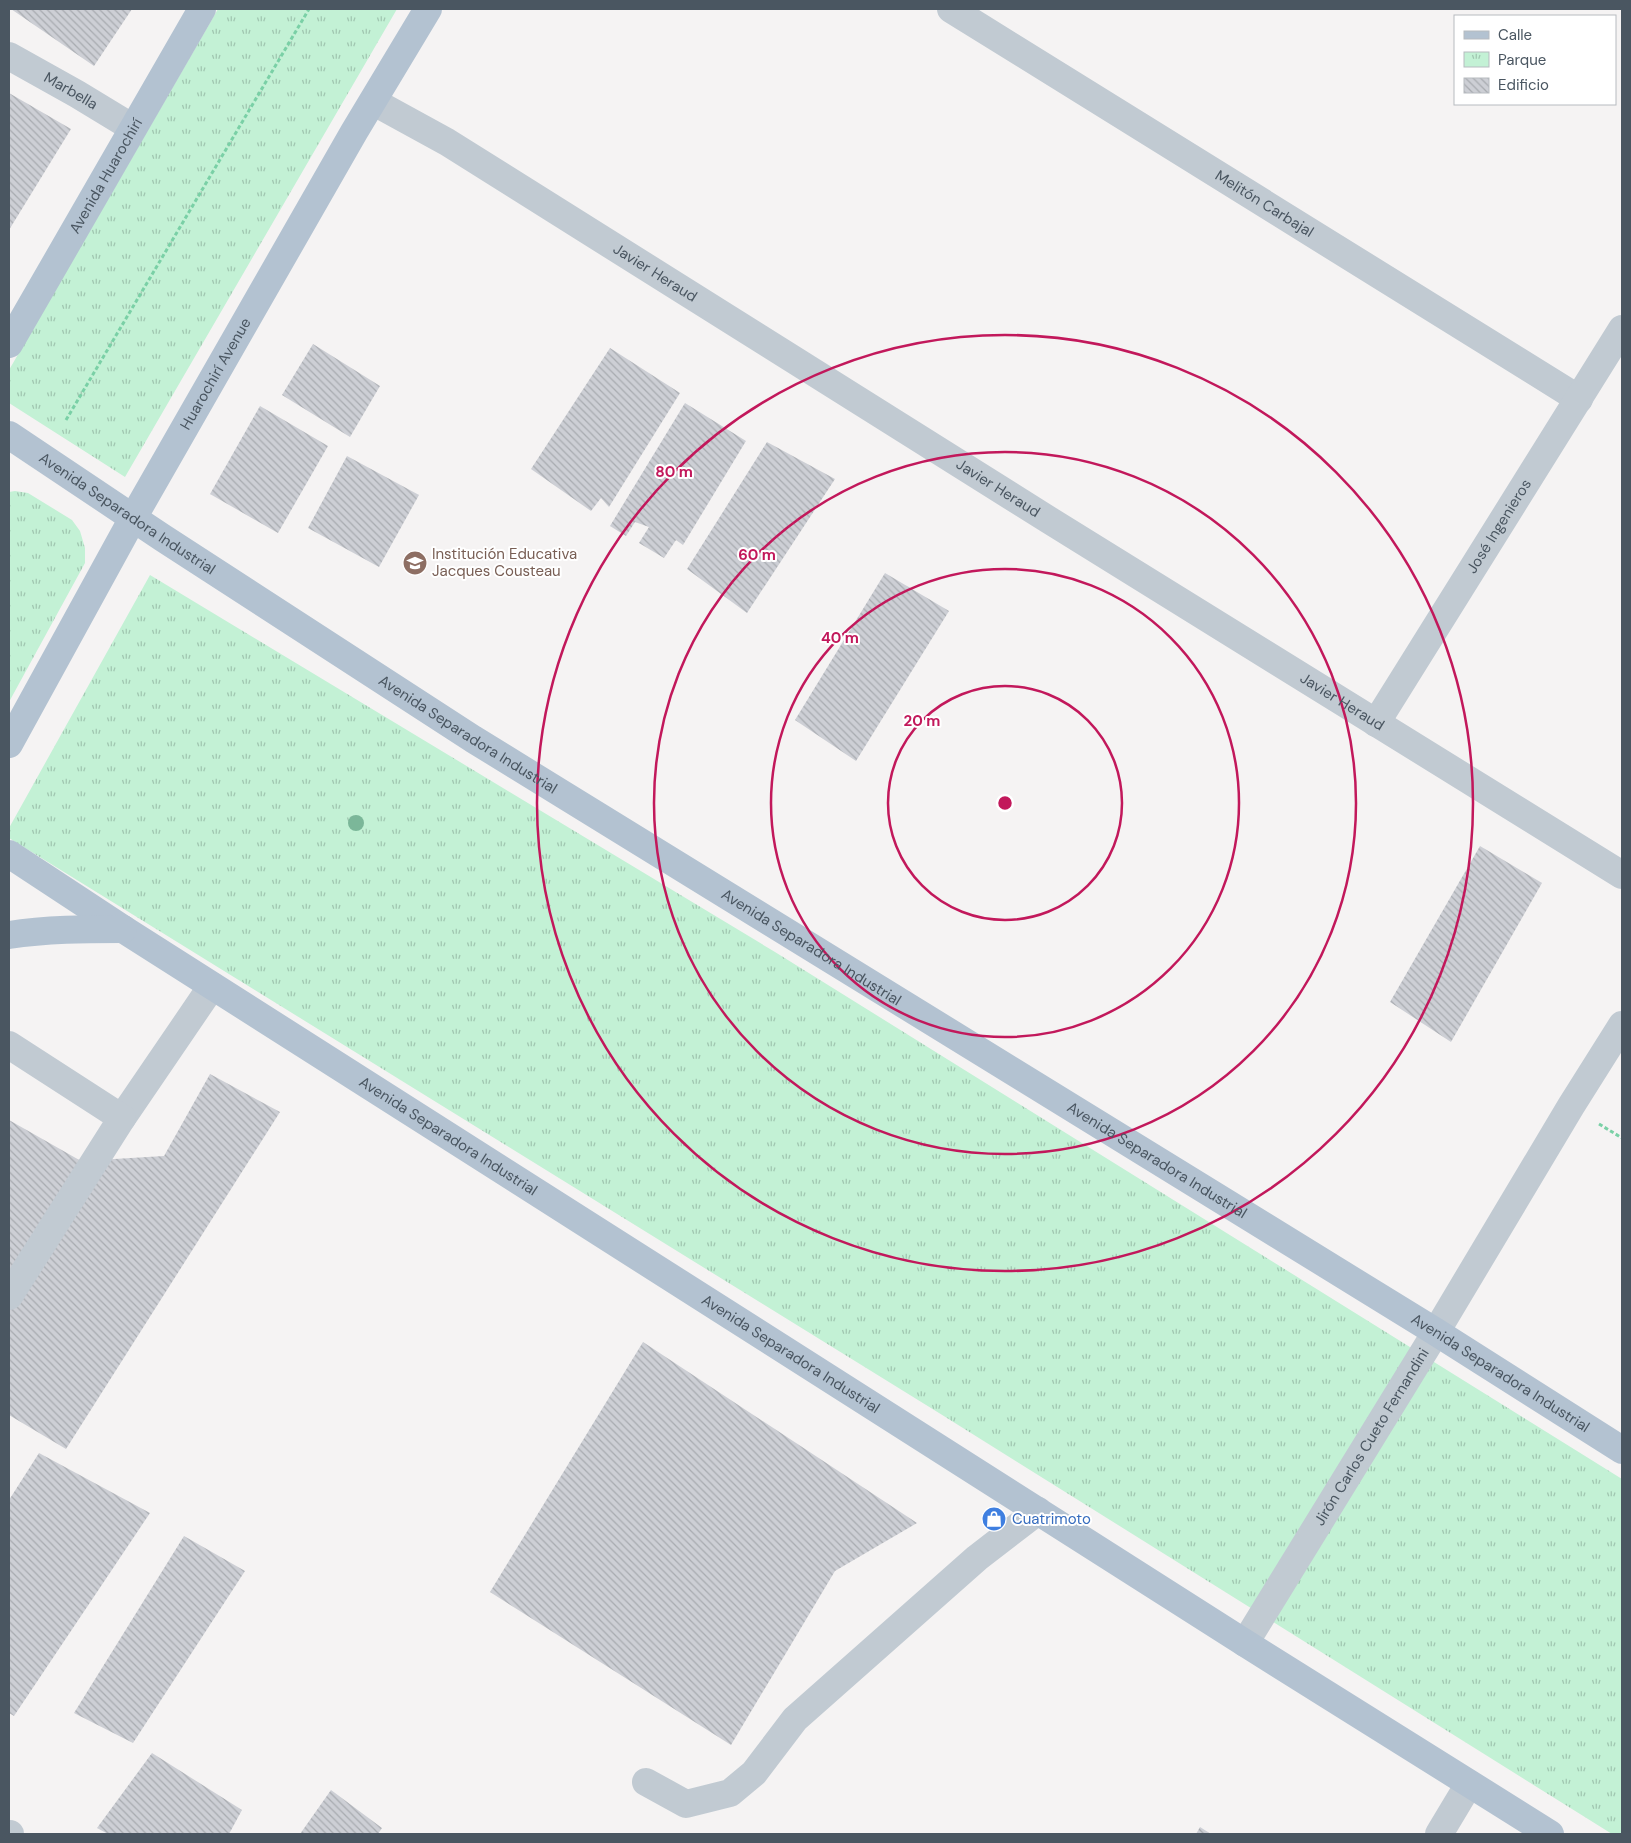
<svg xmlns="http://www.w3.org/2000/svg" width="1631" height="1843" font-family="'DM Sans',sans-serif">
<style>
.park{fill:url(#park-tufts)}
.building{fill:url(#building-back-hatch)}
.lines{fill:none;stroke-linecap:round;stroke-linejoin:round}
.path{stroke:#7ad0a6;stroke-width:3;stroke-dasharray:4 2.5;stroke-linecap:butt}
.minor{stroke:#c1cad2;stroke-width:28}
.major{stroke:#b3c2d1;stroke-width:28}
.tree{fill:#7bb799}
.ring{fill:none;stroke:#c2185b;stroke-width:2.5}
.labels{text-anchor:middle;stroke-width:4;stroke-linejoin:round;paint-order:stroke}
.street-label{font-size:15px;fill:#4a5661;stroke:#fff}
.education-label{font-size:15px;fill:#785e54;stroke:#fff;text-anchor:start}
.shop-label{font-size:15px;fill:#366cbe;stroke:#fff;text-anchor:start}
.centre{fill:#c2185b;stroke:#fff;stroke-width:2.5}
.ring-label{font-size:15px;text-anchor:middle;font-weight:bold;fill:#c2185b;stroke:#fff;stroke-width:4;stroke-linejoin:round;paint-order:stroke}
</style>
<defs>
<pattern id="park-tufts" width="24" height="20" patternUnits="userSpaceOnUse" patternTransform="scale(1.25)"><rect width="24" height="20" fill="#c3f1d5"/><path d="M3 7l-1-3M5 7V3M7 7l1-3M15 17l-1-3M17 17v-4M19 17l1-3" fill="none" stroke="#a0c6b0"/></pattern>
<pattern id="building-back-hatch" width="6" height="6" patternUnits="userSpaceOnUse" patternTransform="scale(1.25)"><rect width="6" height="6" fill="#cdcfd5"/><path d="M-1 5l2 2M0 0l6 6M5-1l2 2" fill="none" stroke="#a8abb0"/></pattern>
</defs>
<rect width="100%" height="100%" fill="#f5f3f3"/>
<path class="park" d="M218,9H397L125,477L9,403V370Z
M15,491L28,493L72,520L80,531L85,548V563L9,702V492Z
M150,575L775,952L1622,1479V1834H1612L939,1413L9,838V828Z"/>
<path class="building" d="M11,9H132L94,66Z
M9,93L71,129L9,230Z
M313,344L380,386L350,437L282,395Z
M610,348L680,393L609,507L601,498L591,511L531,469Z
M685,403L746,441L683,545L676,540L664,558L639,543L649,527L635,522L626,536L610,526Z
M260,406L328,446L278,533L210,494Z
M767,442L835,479L747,613L687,569Z
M347,456L419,495L379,567L308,528Z
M885,573L949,611L856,761L795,720Z
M1480,846L1542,883L1451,1042L1390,1002Z
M210,1074L280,1112L66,1449L9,1415V1120L81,1161L164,1156Z
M643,1342L917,1523L835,1571L731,1745L490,1592Z
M39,1453L150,1513L14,1716L9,1713V1500Z
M184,1536L245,1571L133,1743L74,1713Z
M152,1753L242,1810L229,1834H108L97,1828Z
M331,1790L382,1828L378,1834H300Z
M1200,1827L1211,1834H1196Z"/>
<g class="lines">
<path class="path" d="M66,420L309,9
M1599,1124L1622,1138"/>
<g class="minor">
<path id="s1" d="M951,9L1579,399"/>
<path id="s2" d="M9,56L77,94L133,128"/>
<path id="s3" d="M374,102L447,142L1049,520L1622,875"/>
<path id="s4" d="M1376,723L1622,329"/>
<path d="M122,1118L212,986"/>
<path d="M9,1296L122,1118L9,1045"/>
<path id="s5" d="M1245,1643L1436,1332L1571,1106L1622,1025"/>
<path d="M646,1782L686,1804L730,1793L754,1773L795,1719L977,1558L1038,1511"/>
<path d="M9,1834H10"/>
<path d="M1439,1834L1469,1784"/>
</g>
<g class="major">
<path id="s6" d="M9,344L202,9"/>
<path id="s7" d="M9,435L163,538L473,739L1436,1332L1622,1450"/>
<path id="s8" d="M9,744L133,518L354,132L428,9"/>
<path id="s9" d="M9,854L123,929L1245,1643L1550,1834"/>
<path d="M9,935C47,929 85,929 123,929"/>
</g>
</g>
<circle class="tree" cx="356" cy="823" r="8"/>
<g class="ring">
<circle cx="1005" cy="803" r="117"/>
<circle cx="1005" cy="803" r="234"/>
<circle cx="1005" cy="803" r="351"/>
<circle cx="1005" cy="803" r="468"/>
</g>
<defs>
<symbol id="school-disc" viewBox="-11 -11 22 22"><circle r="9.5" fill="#8d6e63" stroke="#fff"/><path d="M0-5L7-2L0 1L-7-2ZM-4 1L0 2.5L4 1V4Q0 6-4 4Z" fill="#fff"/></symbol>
<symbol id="shop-disc" viewBox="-11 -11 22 22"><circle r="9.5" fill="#3f7fe0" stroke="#fff"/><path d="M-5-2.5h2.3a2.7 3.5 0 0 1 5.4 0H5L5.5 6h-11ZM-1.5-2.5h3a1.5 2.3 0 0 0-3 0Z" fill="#fff"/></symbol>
</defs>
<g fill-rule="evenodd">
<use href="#school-disc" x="401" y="549" width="28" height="28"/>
<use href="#shop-disc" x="980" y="1505" width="28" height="28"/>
</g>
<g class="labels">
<g class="street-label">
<text dy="5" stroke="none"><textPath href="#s2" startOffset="71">Marbella</textPath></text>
<text dy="5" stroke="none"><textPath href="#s6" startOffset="194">Avenida Huarochirí</textPath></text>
<text dy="5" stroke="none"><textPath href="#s1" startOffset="369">Melitón Carbajal</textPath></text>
<text dy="5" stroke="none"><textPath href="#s3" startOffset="329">Javier Heraud</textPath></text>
<text dy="5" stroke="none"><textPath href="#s8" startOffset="424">Huarochirí Avenue</textPath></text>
<text dy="5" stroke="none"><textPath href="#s3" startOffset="734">Javier Heraud</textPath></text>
<text dy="5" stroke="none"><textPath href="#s7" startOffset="142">Avenida Separadora Industrial</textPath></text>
<text dy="5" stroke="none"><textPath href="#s4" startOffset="232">José Ingenieros</textPath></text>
<text dy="5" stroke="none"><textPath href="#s3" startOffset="1139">Javier Heraud</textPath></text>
<text dy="5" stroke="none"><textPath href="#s7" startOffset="548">Avenida Separadora Industrial</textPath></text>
<text dy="5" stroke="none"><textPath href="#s7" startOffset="952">Avenida Separadora Industrial</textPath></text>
<text dy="5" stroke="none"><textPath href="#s9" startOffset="522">Avenida Separadora Industrial</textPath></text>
<text dy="5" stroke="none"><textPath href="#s7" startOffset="1358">Avenida Separadora Industrial</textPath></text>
<text dy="5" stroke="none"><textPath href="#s9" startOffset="928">Avenida Separadora Industrial</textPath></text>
<text dy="5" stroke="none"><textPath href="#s7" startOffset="1762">Avenida Separadora Industrial</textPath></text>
<text dy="5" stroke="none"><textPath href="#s5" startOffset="242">Jirón Carlos Cueto Fernandini</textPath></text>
</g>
<g class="education-label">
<text x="432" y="559">Institución Educativa<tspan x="432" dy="17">Jacques Cousteau</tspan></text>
</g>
<g class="shop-label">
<text x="1012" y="1524">Cuatrimoto</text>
</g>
</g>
<circle cx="1005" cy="803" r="8" class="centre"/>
<g class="ring-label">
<text x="674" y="477">80 m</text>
<text x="757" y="560">60 m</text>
<text x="840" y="643">40 m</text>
<text x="922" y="726">20 m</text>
</g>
<rect width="1631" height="1843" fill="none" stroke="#4a5661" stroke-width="20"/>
<rect x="1454" y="15" width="162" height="90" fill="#ffffff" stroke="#b7bbc0"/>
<rect x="1464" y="31" width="25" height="8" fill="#b3c2d1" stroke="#b7bbc0"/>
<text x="1498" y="40" font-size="15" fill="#4a5661">Calle</text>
<rect x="1464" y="52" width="25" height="15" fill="url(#park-tufts)" stroke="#b7bbc0"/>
<text x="1498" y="65" font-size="15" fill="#4a5661">Parque</text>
<rect x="1464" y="78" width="25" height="15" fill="url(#building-back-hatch)" stroke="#b7bbc0"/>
<text x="1498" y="90" font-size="15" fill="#4a5661">Edificio</text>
</svg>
